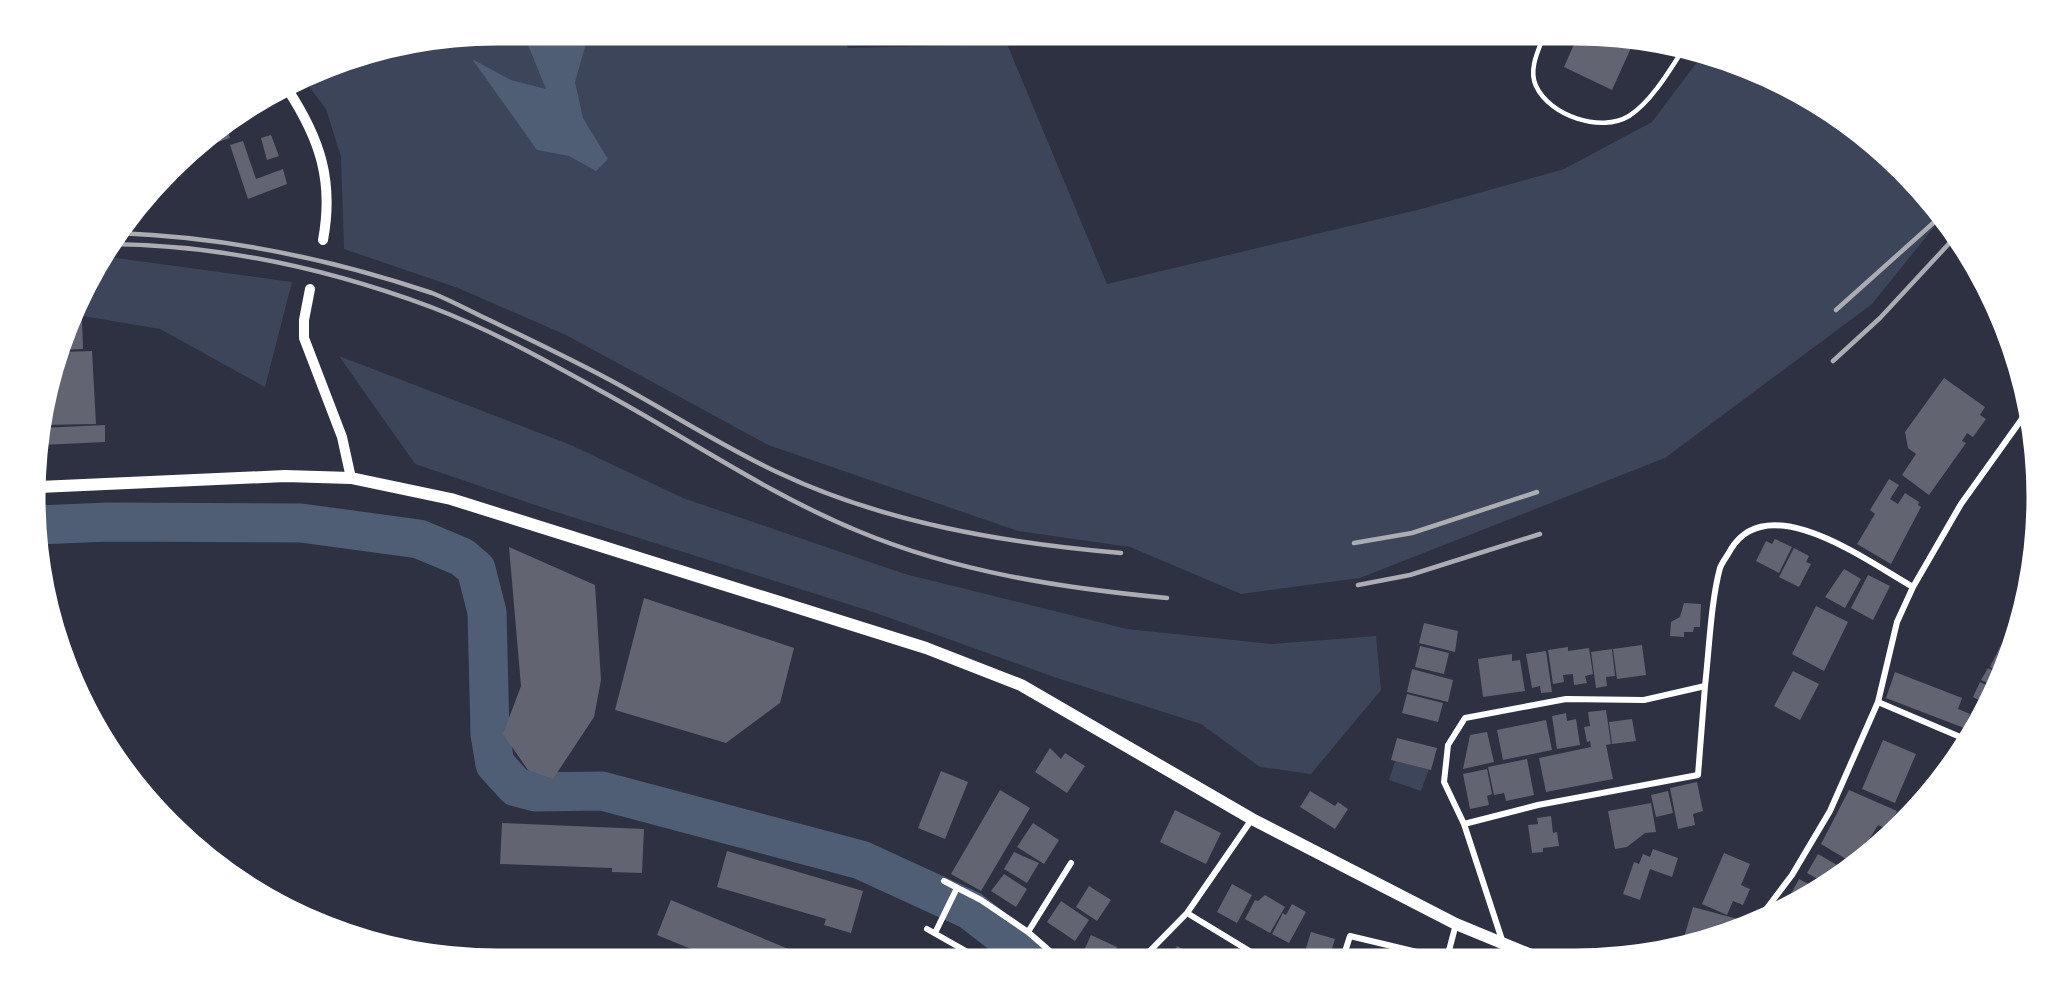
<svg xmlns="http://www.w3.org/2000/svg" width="2071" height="994" font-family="Inter,sans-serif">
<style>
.green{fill:#3c4559}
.water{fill:#4f5d75}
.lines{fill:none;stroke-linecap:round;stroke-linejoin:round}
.river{stroke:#4f5d75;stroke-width:39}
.building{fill:#626471}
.service{stroke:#fff;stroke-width:4.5}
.minor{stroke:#fff;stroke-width:6}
.tertiary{stroke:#fff;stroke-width:10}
.secondary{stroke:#fff;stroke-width:12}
.rail{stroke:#abadb3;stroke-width:4.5}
.rim{fill:none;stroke:#fff;stroke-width:3}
</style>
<rect width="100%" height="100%" fill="#2d3142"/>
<path class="green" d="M497,33H840L848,48L1007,44L1107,284L1421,209L1564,169L1652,122L1703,54L1752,68L1832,111L1902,169L1942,217L1872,304L1665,458L1360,578L1241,594L1130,547L1018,531L768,445L566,335L458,288L344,249L341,157L326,109L305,81L348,58Z
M102,256L292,282L265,387L160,329L77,315L95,265Z
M339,356L571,445L683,498L905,574L1127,629L1272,644L1376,636L1381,690L1311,774L1260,767L1201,724L1054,677L873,612L550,510L415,464Z
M1396,758L1430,766L1421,791L1389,780Z"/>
<path class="water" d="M543,33H589L575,82L583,118L608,159L596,171L569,156L537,150L472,59L511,80L546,89L528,45Z"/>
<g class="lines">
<path class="river" d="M38,525L108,522L301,523L419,539L462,557L476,569L487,612L490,734L495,764L516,787L535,792L602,791L861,860L970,910L1033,959"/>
</g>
<path class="building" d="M1579,33L1635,39L1612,90L1564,67Z
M225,123L230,138L218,142L214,129Z
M271,135L279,156L267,160L261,138Z
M243,141L256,179L283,169L287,184L248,199L230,145Z
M82,318L83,349L63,350L75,319Z
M92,351L96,424L41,425L42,406L62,352Z
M1944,378L1985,407L1980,415L1986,419L1973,437L1967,433L1962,441L1966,443L1929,495L1902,475L1916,454L1908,448L1905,432Z
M105,425V442L41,445V428Z
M1889,479L1899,485L1890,499L1898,504L1905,493L1919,502L1918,505L1921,507L1891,564L1857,544L1875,514L1870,510Z
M1775,539L1792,547L1779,573L1756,561L1766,541L1772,544Z
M509,547L595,585L601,680L594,717L553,779L528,770L503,734L521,686Z
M1794,548L1809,556L1806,562L1811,564L1799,587L1779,577Z
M2032,554L2031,572L2025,568Z
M1844,569L1861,579L1845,608L1825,597Z
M1868,575L1890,586L1873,620L1851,608Z
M644,598L794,648L780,703L726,743L615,710Z
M1684,603L1701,604L1700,627H1694L1693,632H1684V637L1670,636L1671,622L1680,617Z
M1816,606L1848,622L1824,671L1792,654Z
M2017,620L2019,621L2011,646L2005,642Z
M1424,623L1458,631L1455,652L1419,643Z
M2002,643L2011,648L2003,673L1990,667Z
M1642,645L1646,675L1617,679L1613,649Z
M1420,646L1449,653L1444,674L1415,667Z
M1568,647V651L1589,648L1593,674L1585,676L1587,683L1574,685L1573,674L1563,675L1564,682L1553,684L1548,650Z
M1612,649L1615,676L1606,677L1607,686L1596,688L1591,652Z
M1546,651L1552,692L1541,693L1540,686L1532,688L1526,654Z
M1512,654V661L1520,660L1525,691L1483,697L1478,659Z
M1988,668L2002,675L1996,687L1981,680Z
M1412,669L1453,680L1448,702L1407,692Z
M1793,671L1819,684L1800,720L1774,706Z
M1895,672L1962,698L1958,709L1970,714L1964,728L1886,698Z
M1980,682L1994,689L1985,703L1973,697Z
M1407,694L1443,703L1438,722L1402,713Z
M1606,710L1611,744L1606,745L1613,779L1546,792L1539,758L1591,747L1590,741L1587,742L1584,727L1590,726L1588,712Z
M1566,713L1567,721L1576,719L1580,745L1557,749L1552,716Z
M1632,719L1636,741L1612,744L1609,722Z
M1546,720L1552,750L1503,760L1497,730Z
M1487,732L1494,762L1463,769L1470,735Z
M1397,738L1437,748L1431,770L1391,760Z
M1883,740L1916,754L1895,803L1862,789Z
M1050,748L1061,759L1065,753L1085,766L1067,793L1035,772Z
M1527,759L1534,795L1506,801L1504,793L1494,795L1488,767Z
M1487,769L1492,794L1487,796L1489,805L1470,809L1463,774Z
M941,771L968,782L945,839L918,828Z
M1697,782L1703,811L1693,814L1695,825L1678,829L1670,788Z
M1000,790L1030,808L981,891L951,874Z
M1849,790L1897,811L1889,830L1878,825L1867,843L1872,846L1856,865L1821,844Z
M1310,791L1335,806L1338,802L1348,809L1335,829L1300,807Z
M1668,791L1673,813L1656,817L1651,795Z
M1651,803L1656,832L1645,833L1627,847L1615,849L1608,811Z
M1175,810L1221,833L1206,864L1160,842Z
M1900,812L1907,815L1893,829Z
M1551,816L1553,833L1557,832L1559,846L1543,848V852L1532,853L1528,825L1538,824L1537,818Z
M502,823L644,829L642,873L612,872V868L500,864Z
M1033,823L1059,840L1044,864L1017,847Z
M1881,834L1885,836L1874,847Z
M1653,849L1678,858L1672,877L1650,869L1640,900L1623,894L1634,862L1639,864L1643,854L1650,857Z
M727,851L863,891L851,933L824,925L826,919L717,887Z
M1014,852L1039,863L1027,883L1004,869Z
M1724,853L1750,864L1741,885L1750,889L1743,905L1733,901L1727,915L1702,904Z
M1818,854L1847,871L1825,883L1807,873Z
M1004,874L1027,889L1016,907L991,891Z
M1799,879L1816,888L1789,904L1786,903Z
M1232,884L1252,895L1237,923L1217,912Z
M1089,886L1111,900L1097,921L1076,907Z
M1265,895L1285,907L1270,933L1245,919L1255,900L1258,901Z
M671,900L798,953L795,960H718L657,935Z
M1061,901L1089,920L1075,941L1047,922Z
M1292,904L1306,912L1289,943L1272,934L1283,913L1286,915Z
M1693,907L1745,921L1743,928L1723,931L1722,934L1682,944Z
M1311,932L1335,939L1329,958H1303Z
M1091,935L1117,947L1112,959L1081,957Z
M1670,941L1675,943L1681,945L1668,948Z
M1177,946L1200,959H1170Z"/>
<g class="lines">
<path class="service" d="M1545,33C1539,49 1528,69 1536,86C1550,116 1601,133 1629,116C1651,102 1670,70 1684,48"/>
<path class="minor" d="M1705,686C1709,651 1711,601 1720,568C1722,562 1728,555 1731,549C1769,487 1870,563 1913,587
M1878,702L1965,739
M1464,824L1538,805L1698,775L1705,686L1644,700L1566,699L1465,718L1448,745L1444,782L1464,824L1503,943
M944,881L981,900L1028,932L1059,959
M1187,913L1261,958
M1755,924L1792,875L1830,811L1878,702L1897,622L1913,587L1961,504L2029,409
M927,929L980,959
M1028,932L1071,863
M935,933L957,888
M1343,958L1350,936L1442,958
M1447,958L1456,924
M1142,959L1187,913L1252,819"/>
<path class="tertiary" d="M288,90C320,139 334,181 323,240
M310,289L304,320V338L342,437L351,478"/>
<path class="secondary" d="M39,487L285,476L351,478L451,499L926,648L1021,685L1252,819L1456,924L1536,957"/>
<path class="rail" d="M118,233C225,237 331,259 432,293C450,300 468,310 485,318C527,338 569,358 610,380C666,410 721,446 779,473C885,523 1005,543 1121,553
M110,244C219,245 329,269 431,307C489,329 545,360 599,390C686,437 766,493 858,531C956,572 1061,588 1167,598
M1836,310L1941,216
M1833,361L1880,318L1957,235
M1354,543L1412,533L1537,492
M1358,585L1410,575L1540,534"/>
</g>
<path d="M0 0H2071V994H0ZM497 44H1575A453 453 0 0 1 2028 497V497A453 453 0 0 1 1575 950H497A453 453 0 0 1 44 497V497A453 453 0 0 1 497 44Z" fill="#fff" fill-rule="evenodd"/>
<path class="rim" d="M497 44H1575A453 453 0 0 1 2028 497V497A453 453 0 0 1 1575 950H497A453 453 0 0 1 44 497V497A453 453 0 0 1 497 44Z"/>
</svg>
